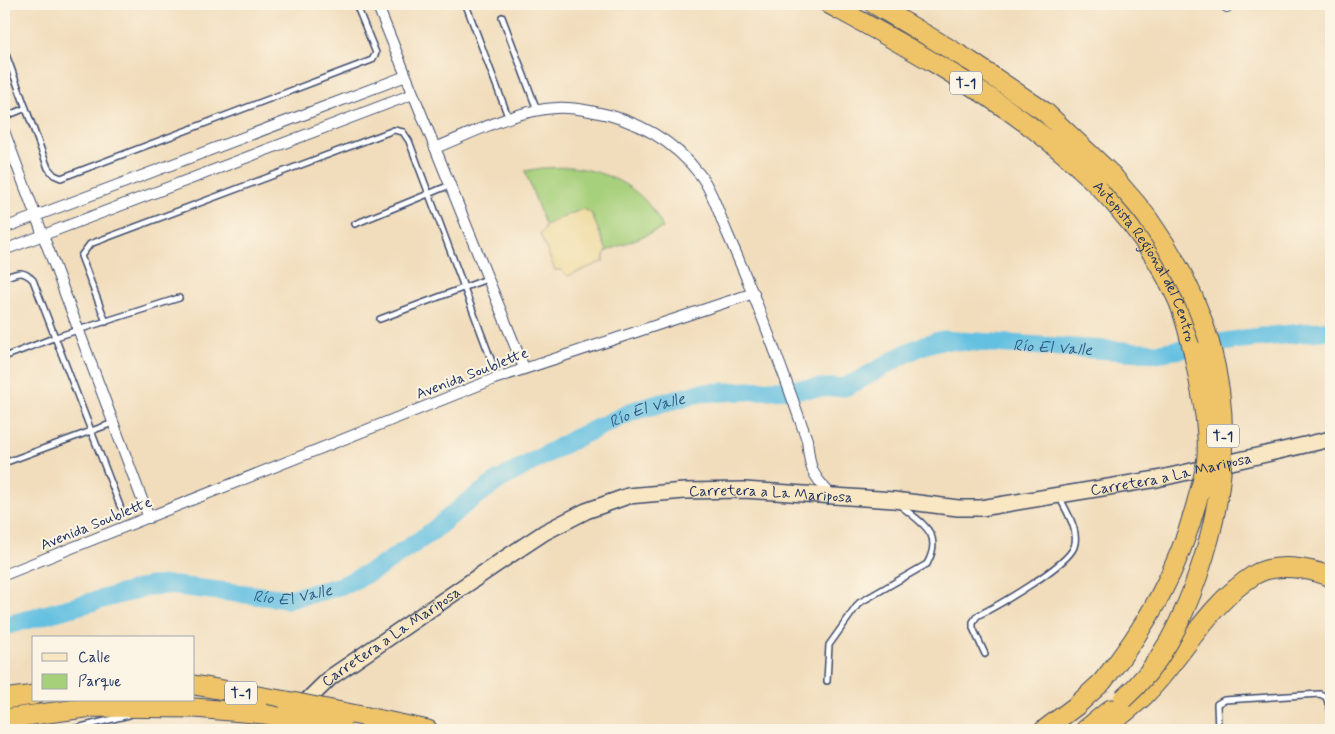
<svg xmlns="http://www.w3.org/2000/svg" width="1335" height="734" font-family="Mynerve,sans-serif">
<style>
.green{fill:#a7d07b;stroke:#61806c}
.sand{fill:#eeda9e;stroke:#84847e}
.lines{fill:none;stroke-linecap:round;stroke-linejoin:round}
.river{stroke:#63c0e1;stroke-width:19}
.lane-casing{stroke:#3b496c;stroke-width:8}
.street-casing{stroke:#3b496c;stroke-width:12}
.secondary-casing{stroke:#3b496c;stroke-width:18}
.highway-casing{stroke:#3b496c;stroke-width:21}
.lane{stroke:#fff;stroke-width:5}
.street{stroke:#fff;stroke-width:10}
.secondary{stroke:#f9e7c3;stroke-width:15}
.highway{stroke:#efc469;stroke-width:19}
.highway-bridge-casing{stroke:#3b496c;stroke-width:21;stroke-linecap:butt}
.highway-bridge{stroke:#efc469;stroke-width:19}
.labels{text-anchor:middle;stroke-width:4;stroke-linejoin:round;paint-order:stroke}
.shield{fill:#fcf5e5;stroke:#5e6a86;stroke-width:1}
.shield-label{font-size:14px;font-weight:bold;fill:#1b2f5e}
.street-label{font-size:15px;fill:#1b2f5e;stroke:#fcf5e5}
.water-label{font-size:16px;font-style:italic;fill:#315a85;stroke:#fcf5e5}
</style>
<rect width="100%" height="100%" fill="#fcf5e5"/>
<filter id="ink" filterUnits="userSpaceOnUse"><feTurbulence type="fractalNoise" baseFrequency=".02" numOctaves="2"/><feDisplacementMap in="SourceGraphic" scale="10" xChannelSelector="R" yChannelSelector="G"/><feConvolveMatrix kernelMatrix="1 2 1 2 8 2 1 2 1" color-interpolation-filters="sRGB"/></filter>
<filter id="wash" filterUnits="userSpaceOnUse"><feTurbulence type="fractalNoise" baseFrequency=".0096" numOctaves="4" result="noise"/><feDisplacementMap in="SourceGraphic" scale="20" xChannelSelector="R" yChannelSelector="G"/><feGaussianBlur stdDeviation="1.12" result="paint"/><feColorMatrix in="noise" values="0 0 0 0 0 0 0 0 0 0 0 0 0 0 0 0 0 1.4 0 .05"/><feComposite in="paint" operator="in"/></filter>
<g filter="url(#wash)">
<rect width="100%" height="100%" fill="#f1ddbc"/>
<path class="green" d="M571,167C611,172 646,189 663,228L607,251L592,214L583,209L545,225L525,171L542,168Z"/>
<path class="sand" d="M583,209L591,213L607,251L604,255V261L568,276L562,270H555L540,234L544,230L545,225Z"/>
<g class="lines">
<path class="river" id="s1" d="M4,626L150,586L168,585L288,599L326,590L346,584L380,567L430,533L465,504L499,480L576,438L636,410L700,393L845,387C878,373 908,346 943,340L1158,353L1243,339L1331,330"/>
</g>
</g>
<g filter="url(#ink)">
<g class="lines">
<defs>
<path id="lane" d="M466,5L509,119
M502,17L537,110
M4,49L48,168L54,175L61,178L372,60L376,53L356,4
M4,117L26,108
M355,224L450,185
M4,278C17,273 22,269 33,280L120,506
M380,319L487,279
M106,322L81,256L90,244L394,130L403,132L409,141L492,362
M4,357L56,337L179,298
M4,463L113,423
M985,654L973,628V622L977,616C997,606 1067,566 1074,547C1080,531 1066,511 1059,496
M827,681L829,645L859,603L927,564C944,533 922,524 900,505
M69,730L129,715
M1218,730L1217,704L1224,700L1320,694L1326,697L1331,712"/>
<path id="street" d="M377,4L524,368
M1223,4L1227,7
M4,131L149,518
M435,148C473,133 515,110 556,108C568,107 579,109 590,111C636,119 673,139 701,176C713,192 720,217 728,235C758,302 783,371 807,440C810,469 811,473 830,494
M4,228L406,76
M4,250L413,94
M4,575L494,379L754,293"/>
<g id="secondary">
<path id="s2" d="M277,730L331,677L504,559L545,532L586,511L628,496L684,491L744,490L894,500L958,508H981L1157,479L1331,439"/>
</g>
<g id="highway">
<path id="s3" d="M829,4C961,76 1109,154 1176,296C1184,312 1188,332 1193,350"/>
<path d="M874,4L970,61L1045,112L1113,176"/>
<path d="M194,685L287,701"/>
<path d="M4,699L34,695"/>
<path d="M367,717L428,730"/>
<path d="M4,719L92,707L195,708L264,714"/>
<path d="M1044,730L1076,706L1102,682"/>
<path d="M1085,730L1111,709"/>
<path d="M1103,730C1117,719 1131,708 1144,696C1182,658 1207,605 1254,575C1276,562 1309,568 1331,577"/>
</g>
</defs>
<use href="#lane" class="lane-casing"/>
<use href="#street" class="street-casing"/>
<use href="#secondary" class="secondary-casing"/>
<use href="#highway" class="highway-casing"/>
<use href="#lane" class="lane"/>
<use href="#street" class="street"/>
<use href="#secondary" class="secondary"/>
<use href="#highway" class="highway"/>
<defs>
<path id="highway-bridge" d="M1113,176C1125,192 1140,206 1151,223C1228,332 1242,449 1198,575C1182,621 1161,666 1123,699
M1102,682C1146,629 1179,568 1197,501C1201,486 1206,471 1207,456C1209,421 1199,384 1193,350
M287,701L367,717
M264,714L343,730"/>
</defs>
<use href="#highway-bridge" class="highway-bridge-casing"/>
<use href="#highway-bridge" class="highway-bridge"/>
</g>
</g>
<g class="labels">
<g class="shield">
<rect x="950" y="71.5" width="32" height="23" rx="4"/>
<rect x="1207" y="424.5" width="32" height="23" rx="4"/>
<rect x="225" y="681.5" width="32" height="23" rx="4"/>
</g>
<g class="shield-label">
<text x="966" y="88">T-1</text>
<text x="1223" y="441">T-1</text>
<text x="241" y="698">T-1</text>
</g>
<g class="street-label">
<text dy="5" stroke="none"><textPath href="#s3" startOffset="416">Autopista Regional del Centro</textPath></text>
<text transform="translate(472 373) rotate(-21)" y="5">Avenida Soublette</text>
<text dy="5" stroke="none"><textPath href="#s2" startOffset="972">Carretera a La Mariposa</textPath></text>
<text dy="5" stroke="none"><textPath href="#s2" startOffset="568">Carretera a La Mariposa</textPath></text>
<text transform="translate(96 523) rotate(-22)" y="5">Avenida Soublette</text>
<text dy="5" stroke="none"><textPath href="#s2" startOffset="148">Carretera a La Mariposa</textPath></text>
</g>
<g class="water-label">
<text dy="6" stroke="none"><textPath href="#s1" startOffset="1120">Río El Valle</textPath></text>
<text dy="6" stroke="none"><textPath href="#s1" startOffset="700">Río El Valle</textPath></text>
<text dy="6" stroke="none"><textPath href="#s1" startOffset="295">Río El Valle</textPath></text>
</g>
</g>
<rect width="1335" height="734" fill="none" stroke="#fcf5e5" stroke-width="20"/>
<rect x="32" y="636" width="162" height="65" fill="#fcf5e5" stroke="#a2a6af"/>
<rect x="42" y="653" width="25" height="8" fill="#f9e7c3" stroke="#a2a6af"/>
<text x="78" y="662" font-size="15" fill="#1b2f5e">Calle</text>
<rect x="42" y="674" width="25" height="15" fill="#a7d07b" stroke="#a2a6af"/>
<text x="78" y="686" font-size="15" fill="#1b2f5e">Parque</text>
</svg>
